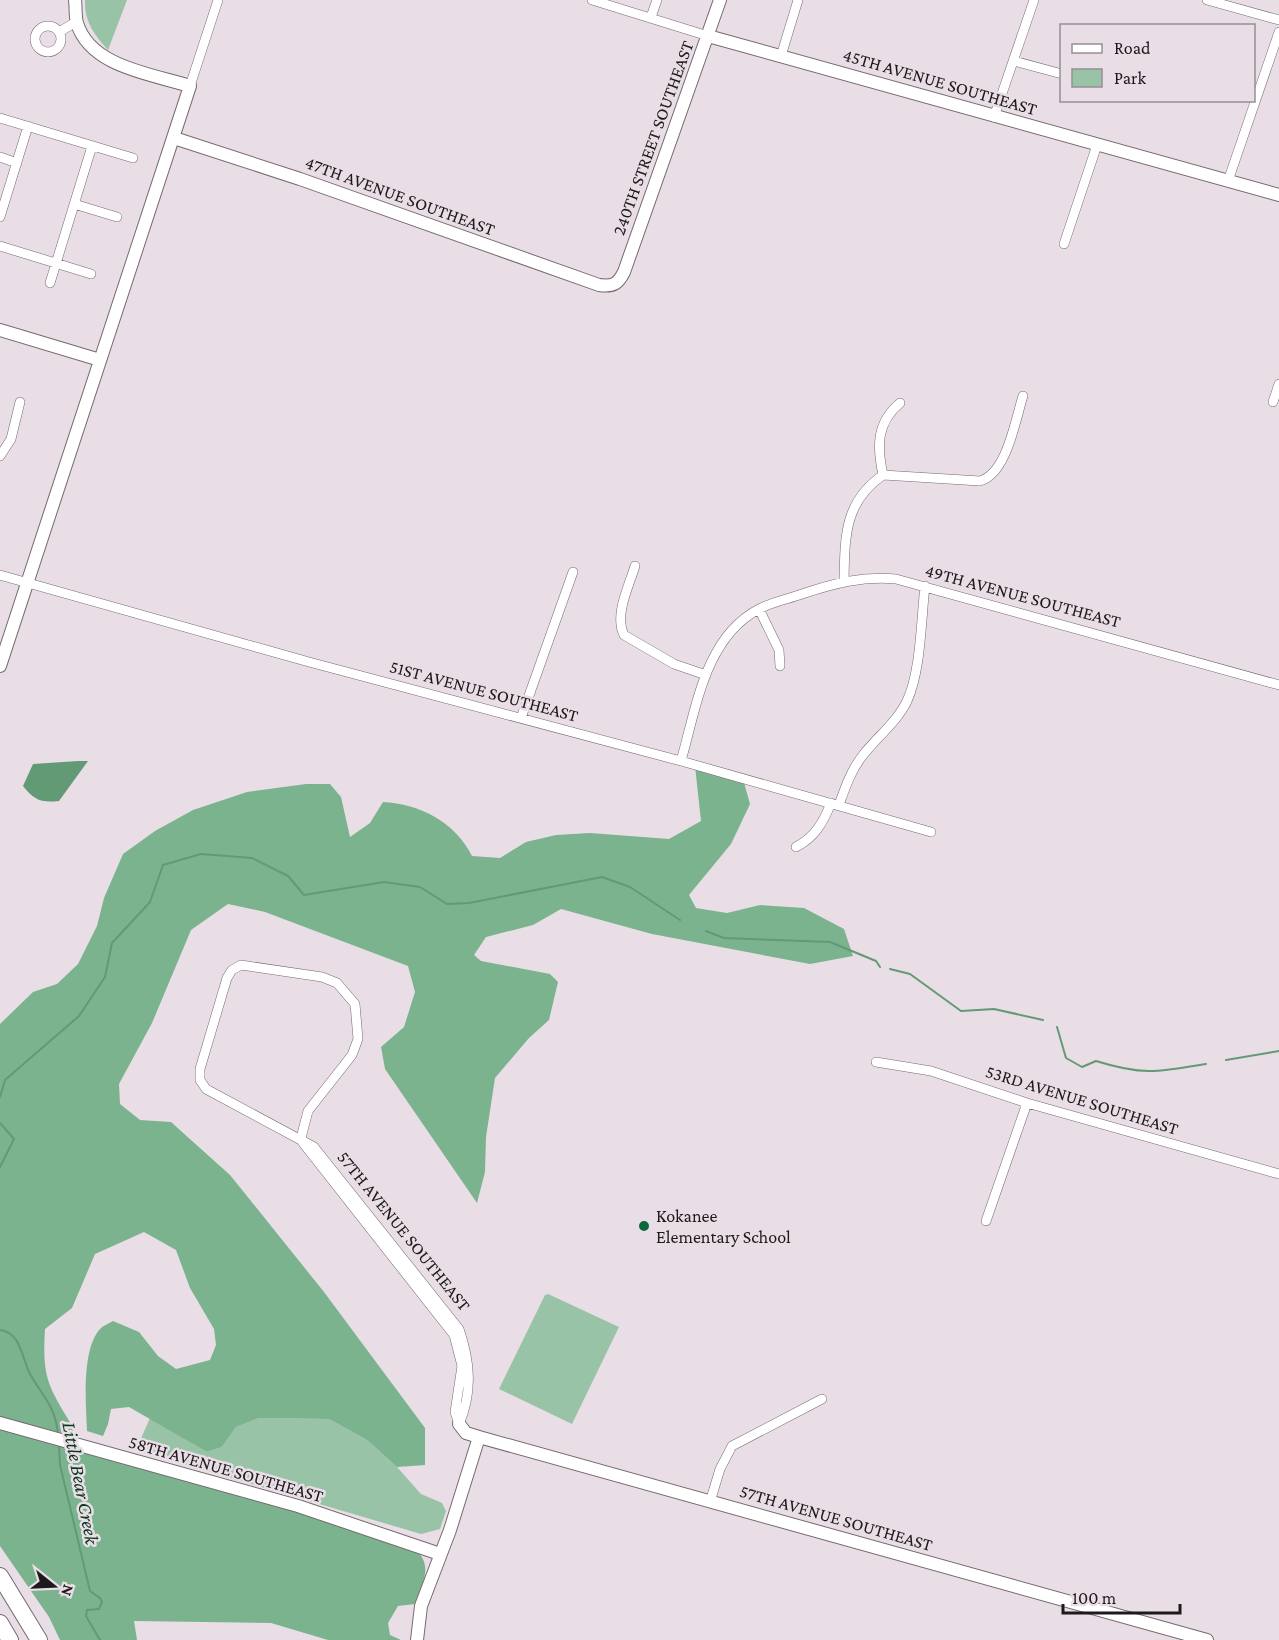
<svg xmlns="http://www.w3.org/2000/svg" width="1279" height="1640" font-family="'Crimson Pro',serif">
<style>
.green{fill:#99c3a7}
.forest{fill:#7bb38f}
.water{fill:#629a76}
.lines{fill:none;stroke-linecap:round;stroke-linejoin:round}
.stream{stroke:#629a76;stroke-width:2}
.street-casing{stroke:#746a70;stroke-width:10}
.secondary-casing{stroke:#746a70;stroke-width:14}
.highway-casing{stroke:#746a70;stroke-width:18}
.street{stroke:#fff;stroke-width:9}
.secondary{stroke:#fff;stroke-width:12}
.highway{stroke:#fff;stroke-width:16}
.poi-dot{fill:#0a683b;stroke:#e9dee5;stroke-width:2}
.labels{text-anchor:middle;stroke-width:5;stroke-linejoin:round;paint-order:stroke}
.street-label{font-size:18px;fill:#1d191c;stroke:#e9dee5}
.poi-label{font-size:18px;fill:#1d191c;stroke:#e9dee5;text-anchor:start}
.water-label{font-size:20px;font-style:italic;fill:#08371e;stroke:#e9dee5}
</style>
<rect width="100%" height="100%" fill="#e9dee5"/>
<path class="green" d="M85,0H127L108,50C94,35 84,21 85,0Z
M548,1294L619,1327L572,1424L499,1389L545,1295Z
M150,1418L207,1452L222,1447L236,1427L259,1418L329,1419L367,1440L397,1467L421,1494L442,1503L446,1511L440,1529L421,1534L136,1450Z"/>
<path class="forest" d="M695,766L743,779L750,804L731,844L689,895L696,908L727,913L760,905L804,908L844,929L853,956L810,964L652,934L561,909L533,925L486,937L474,955L481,961L550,974L558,982L549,1020L529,1038L495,1078L486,1137L485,1172L477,1203L385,1069L381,1047L404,1027L415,992L408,966L265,912L228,904L191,930L152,1023L119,1084L120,1104L140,1120L171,1122L230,1175L324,1292L425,1428V1465L397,1467L367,1440L329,1419L259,1418L236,1427L222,1447L207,1452L129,1407L111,1409L108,1424L103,1436L87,1431C86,1404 81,1348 101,1328C104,1325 110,1323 113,1321L139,1332L158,1356L176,1369L210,1360L216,1345L214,1329L190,1288L176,1250L144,1232L95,1254L72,1308L45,1329C42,1378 48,1386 73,1427V1436L0,1417V1024L33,992L57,984L78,964L97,926L104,898L123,854L155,831L193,810L247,792L306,784H330L341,797L350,837L370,823L383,802C420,804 455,822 472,856L500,858L526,842L556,835L590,833L669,839L701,821Z
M0,1427L76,1447L414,1547C434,1567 423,1580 415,1604L398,1606L388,1623L390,1635L401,1640H328L271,1623L134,1621L137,1640H60L49,1617L0,1546Z"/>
<path class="water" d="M78,761H88L59,801C41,803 34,800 23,786L33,764Z"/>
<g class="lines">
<path class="stream" d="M706,931L724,938L830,942L876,961L880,967
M890,969L910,974L961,1011L994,1009L1043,1020
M1057,1027L1066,1058L1082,1067L1096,1061C1144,1076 1159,1072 1206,1064
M1226,1060L1279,1051
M0,1097L5,1080L79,1016L105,977L112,943L150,902L163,865L201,854L252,858L288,876L304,895L384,882L420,887L447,904L469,903L602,877L630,887L680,920
M0,1123L14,1139L0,1167
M0,1330C21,1332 22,1359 30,1374C43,1397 55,1405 58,1434
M59,1445L60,1465L90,1591L100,1598L102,1602L99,1609L87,1610L86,1616L100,1640"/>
<defs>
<path id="street" d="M592,0L708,36
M1207,0L1279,20
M651,17L657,0
M35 39a13 13 0 1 1 26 0a13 13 0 1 1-26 0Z
M59,32L76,22
M781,56L798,0
M1014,61L1062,74
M190,86L218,0
M994,117L1034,0
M0,118L133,158
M0,157L17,163
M1228,181L1279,32
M74,204L117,217
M0,217L28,126
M1064,244L1097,145
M0,246L91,274
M50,283L92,146
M1273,402L1279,384
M0,456L11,439L20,402
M883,475L980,481C1007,473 1015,421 1023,396
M883,475C877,447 876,423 900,403
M635,566C629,586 614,615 624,635L674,664L706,675
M0,575L309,662L681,761L931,832
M844,580C845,537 844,502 883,475
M759,609L779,650L780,666
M521,718L573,572
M681,761C696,709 705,637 759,609C772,602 788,599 802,594C835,583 862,576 896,579L1279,685
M839,805C845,788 851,770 863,755C877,737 897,722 907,701C921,671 921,620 925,586
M796,847C815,837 823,823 831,803
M876,1062L931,1071L1027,1103L1279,1174
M301,1138L308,1111L352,1055L358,1039L355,1004L337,983L322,977L241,965L232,970L227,978L200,1069V1080L206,1089L314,1147L459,1329C470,1361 473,1392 459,1424
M303,1143L454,1335L462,1366L455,1412L459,1424
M986,1221L1027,1103
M710,1502L720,1469L732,1446L822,1399"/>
<path id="secondary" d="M708,36L1279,195
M174,138L300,179L599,285C613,287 618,284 624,272L720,0
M0,330L100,360
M0,666L190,86C152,74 90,67 77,23C75,16 76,7 75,0
M0,1423L298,1506L440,1554
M459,1424L466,1433L479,1437L1207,1640
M417,1640L421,1606L450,1530L479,1437"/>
<path id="highway" d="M0,1576L39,1640
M0,1623L10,1640"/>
</defs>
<use href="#street" class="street-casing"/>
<use href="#secondary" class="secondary-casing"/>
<use href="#highway" class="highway-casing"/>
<use href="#street" class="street"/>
<use href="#secondary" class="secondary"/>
<use href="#highway" class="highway"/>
</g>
<circle class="poi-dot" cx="644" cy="1226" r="6"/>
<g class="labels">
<g class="street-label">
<text transform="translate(940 82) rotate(16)" y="6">45TH AVENUE SOUTHEAST</text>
<text transform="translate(653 138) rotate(-70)" y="6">240TH STREET SOUTHEAST</text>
<text transform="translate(400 196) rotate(20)" y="6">47TH AVENUE SOUTHEAST</text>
<text transform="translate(1023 596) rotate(15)" y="6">49TH AVENUE SOUTHEAST</text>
<text transform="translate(484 691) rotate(15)" y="6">51ST AVENUE SOUTHEAST</text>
<text transform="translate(1082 1100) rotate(17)" y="6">53RD AVENUE SOUTHEAST</text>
<text transform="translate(404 1231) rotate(51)" y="6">57TH AVENUE SOUTHEAST</text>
<text transform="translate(226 1469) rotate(16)" y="6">58TH AVENUE SOUTHEAST</text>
<text transform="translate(836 1518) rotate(16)" y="6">57TH AVENUE SOUTHEAST</text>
</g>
<g class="poi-label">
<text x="656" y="1222">Kokanee<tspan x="656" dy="21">Elementary School</tspan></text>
</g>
<g class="water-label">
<text transform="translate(81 1483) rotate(79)" y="7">Little Bear Creek</text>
</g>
</g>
<rect x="1060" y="24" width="195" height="78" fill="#e9dee5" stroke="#978f95" stroke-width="1.5"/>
<rect x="1072" y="44" width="30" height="9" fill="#ffffff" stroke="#978f95" stroke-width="1.5"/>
<text x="1114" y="54" font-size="18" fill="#1d191c">Road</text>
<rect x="1072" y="69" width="30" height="18" fill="#99c3a7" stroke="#978f95" stroke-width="1.5"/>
<text x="1114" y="84" font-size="18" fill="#1d191c">Park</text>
<g transform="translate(54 1586) rotate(108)" stroke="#e9dee5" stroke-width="4.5" paint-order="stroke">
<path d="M0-4.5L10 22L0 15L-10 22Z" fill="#1d191c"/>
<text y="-9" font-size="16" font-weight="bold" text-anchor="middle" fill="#1d191c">N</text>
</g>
<path d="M1063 1604v9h117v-9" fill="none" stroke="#1d191c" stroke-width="3"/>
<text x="1072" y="1604" font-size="18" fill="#1d191c" stroke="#e9dee5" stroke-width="4.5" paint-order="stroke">100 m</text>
</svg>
